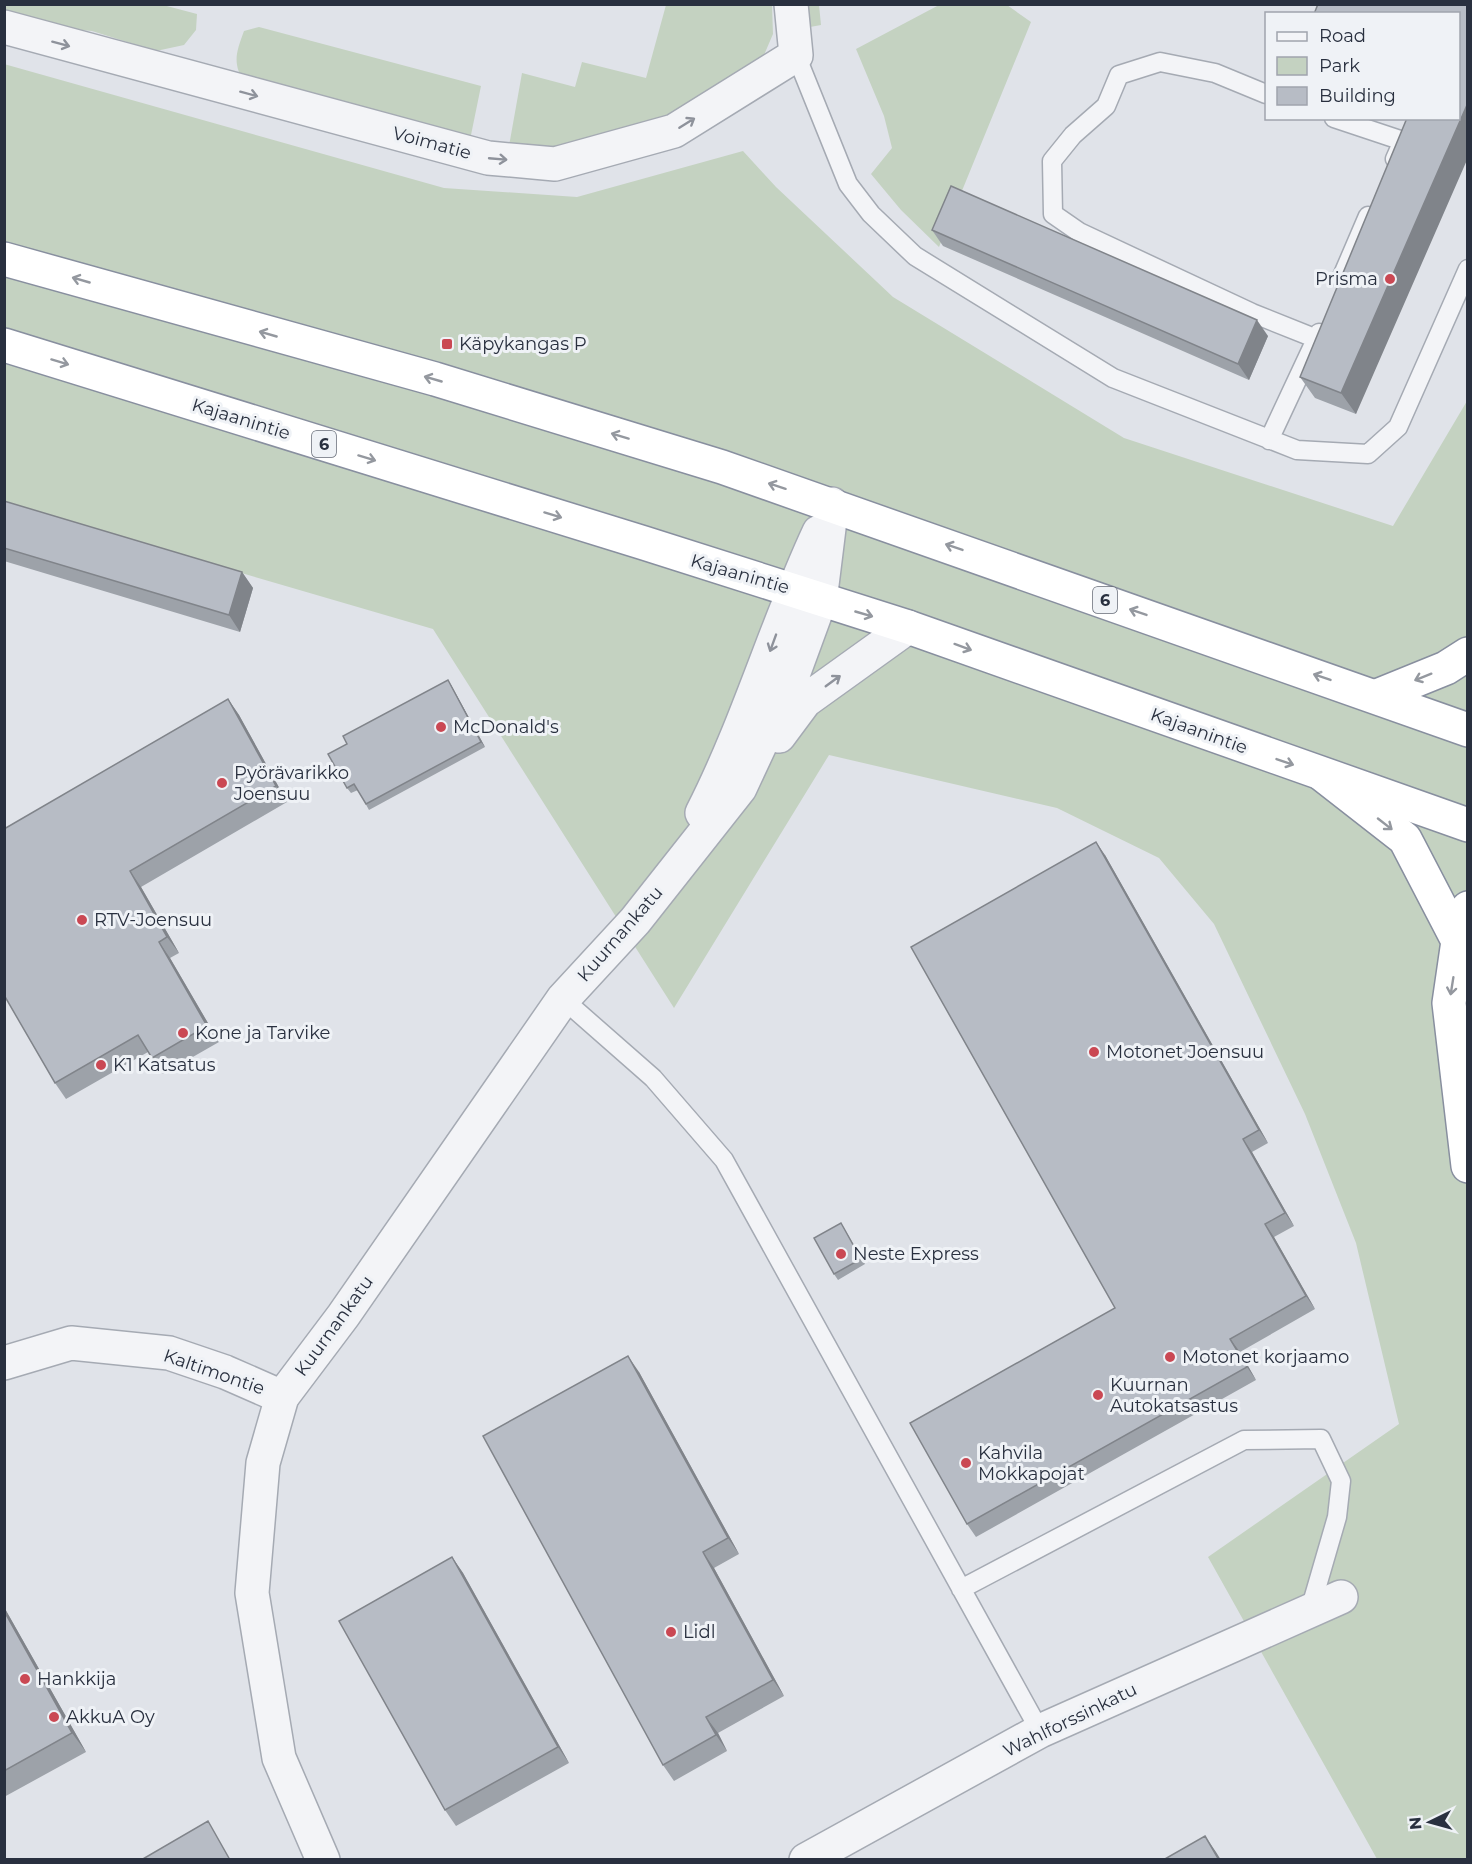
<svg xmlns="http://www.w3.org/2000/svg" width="1472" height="1864" font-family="Montserrat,sans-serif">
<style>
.green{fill:#c4d2c1}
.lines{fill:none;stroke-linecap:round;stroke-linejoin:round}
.service-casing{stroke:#a5aab3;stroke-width:21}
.minor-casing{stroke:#a5aab3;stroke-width:36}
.tertiary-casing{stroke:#a5aab3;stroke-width:36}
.trunk-casing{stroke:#888f9f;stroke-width:36}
.motorway-casing{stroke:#888f9f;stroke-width:36}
.service{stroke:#f3f4f7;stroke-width:18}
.minor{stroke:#f3f4f7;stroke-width:33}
.tertiary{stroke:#f3f4f7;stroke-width:33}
.trunk{stroke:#fff;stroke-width:33}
.motorway{stroke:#fff;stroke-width:33}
.wall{fill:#9da2a9}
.shaded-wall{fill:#80848a}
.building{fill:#b7bcc5;stroke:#80848a;stroke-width:1.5}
.oneway{stroke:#8e929b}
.oneway2{stroke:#94989f}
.poi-dot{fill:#ca4853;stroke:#eff2f6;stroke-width:2}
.labels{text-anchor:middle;stroke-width:6;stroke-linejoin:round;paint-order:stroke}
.shield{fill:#eff2f6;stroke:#646a76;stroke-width:1.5}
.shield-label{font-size:16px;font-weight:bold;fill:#29303f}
.street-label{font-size:18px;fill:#29303f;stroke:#eff2f6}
.poi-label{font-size:18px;fill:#29303f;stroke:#eff2f6;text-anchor:start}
</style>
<rect width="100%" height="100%" fill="#e0e3e9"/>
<path class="green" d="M4,5H163L197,14L196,30L184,45L156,51L92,31L49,27L5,13Z
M666,5H772L773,34L764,55L738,78L657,122L529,154L509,146L522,73L575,87L582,62L646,78Z
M808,5H819L821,25L810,27Z
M939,5H1007L1031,22L939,247L901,210L871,174L892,148L884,116L856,49Z
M259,27L481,86L471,135L463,141L245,84C232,63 236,53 244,31Z
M4,64L444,188L577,197L743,151L776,187L893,297L1124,438L1393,526L1467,401V1859H1377L1208,1557L1399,1424L1356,1243L1305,1114L1214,924L1159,858L1057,808L829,755L674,1008L433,629L5,504Z"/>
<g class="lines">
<defs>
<path id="service" d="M796,55L848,184L871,214L915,256L1113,378L1297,450L1368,454L1398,427L1468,269
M1266,94L1215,73L1160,62L1119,75L1106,106L1073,135L1052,161L1053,214L1079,232L1252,313L1317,339
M1334,118L1403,141L1395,159
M1341,279L1368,216
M1269,440L1319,333
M563,999L653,1078L724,1160L1040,1731
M961,1589L1244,1440L1321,1439L1341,1481L1337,1517L1310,1610"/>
<path id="minor" d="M4,27L488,158L555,164L674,131L796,55L791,4
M4,1363L71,1343L169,1353L225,1372L282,1397
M806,1860L1040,1731L1341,1597"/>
<path id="tertiary" d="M779,736L805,701L908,627
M702,813C748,723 776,624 819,532
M323,1860L279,1758L252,1593L263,1463L282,1397L343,1316L563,999L635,921L740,788L794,672L820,601L832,504"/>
<path id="trunk" d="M4,259L435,379L722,467L1468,730
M4,345L644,543L908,627L1468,825"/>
<path id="motorway" d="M1377,696L1446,668L1468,654
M1323,775L1405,839L1458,941
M1468,908L1458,941L1449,1003L1468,1166"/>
</defs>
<use href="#service" class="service-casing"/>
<use href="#minor" class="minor-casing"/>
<use href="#tertiary" class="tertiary-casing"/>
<use href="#trunk" class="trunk-casing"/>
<use href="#motorway" class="motorway-casing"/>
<use href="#service" class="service"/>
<use href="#minor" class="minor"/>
<use href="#tertiary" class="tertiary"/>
<use href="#trunk" class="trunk"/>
<use href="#motorway" class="motorway"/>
</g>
<path class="wall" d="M1467,4L1356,414L1315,398L1300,377L1458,14Z
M932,230L1268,336L1249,380L943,246Z
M4,501L242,572L253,588L240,632L4,561Z
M451,685L485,747L369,810L358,790L351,793L347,788Z
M228,699L239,715L287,802L141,887L179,953L170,958L219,1042L163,1074L148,1052L66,1099L55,1083L4,995Z
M1105,855L1268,1143L1252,1152L1294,1226L1274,1237L1315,1309L1240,1352L1256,1380L976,1537L967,1524L1115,1308Z
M841,1223L865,1264L838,1280L834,1274Z
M639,1372L739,1554L714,1568L784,1696L718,1733L727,1751L674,1781L663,1765Z
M452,1557L463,1573L569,1763L456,1826L445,1810Z
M4,1607L86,1752L4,1797Z"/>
<path class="shaded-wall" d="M1467,105V160L1356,414L1341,393Z
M1257,320L1268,336L1249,380L1238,364Z
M242,572L253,588L240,632L229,615Z
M448,680L451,685L485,747L481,742Z
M228,699L239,715L287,802L276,786Z
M1096,842L1105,855L1268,1143L1259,1130Z
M130,871L141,887L179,953L167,937Z
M159,942L170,958L219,1042L207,1026Z
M1243,1139L1252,1152L1294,1226L1285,1213Z
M1265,1224L1274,1237L1315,1309L1306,1296Z
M1230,1339L1240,1352L1256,1380L1247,1367Z
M628,1356L639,1372L739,1554L728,1538Z
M703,1552L714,1568L784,1696L773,1680Z
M452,1557L463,1573L569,1763L558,1747Z
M4,1607L86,1752L72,1733L4,1611Z
M706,1717L718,1733L727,1751L716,1735Z
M1205,1836L1216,1852L1221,1860H1219Z"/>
<path class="building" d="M1318,4H1467V105L1341,393L1300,377L1407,118H1458V14H1314Z
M951,186L1257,320L1238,364L932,230Z
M4,501L242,572L229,615L4,548Z
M448,680L481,742L366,804L354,784L347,788L328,754L347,744L343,736Z
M228,699L276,786L130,871L167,937L159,942L207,1026L152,1058L138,1035L55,1083L4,995V829Z
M1096,842L1259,1130L1243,1139L1285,1213L1265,1224L1306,1296L1230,1339L1247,1367L967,1524L910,1423L1115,1308L911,947Z
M841,1223L861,1259L834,1274L814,1238Z
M628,1356L728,1538L703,1552L773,1680L706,1717L716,1735L663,1765L483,1436Z
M452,1557L558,1747L445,1810L339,1621Z
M4,1611L72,1733L4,1771Z
M208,1821L230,1860H141Z
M1205,1836L1219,1860H1163Z"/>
<defs><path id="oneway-shaft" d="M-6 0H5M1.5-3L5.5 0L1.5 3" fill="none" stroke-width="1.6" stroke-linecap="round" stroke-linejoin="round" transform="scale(1.5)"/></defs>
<g class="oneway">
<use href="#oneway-shaft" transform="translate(61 44) rotate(15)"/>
<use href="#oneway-shaft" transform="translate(249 94) rotate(15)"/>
<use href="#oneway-shaft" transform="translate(687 123) rotate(-32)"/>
<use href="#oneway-shaft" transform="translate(498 159) rotate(5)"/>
<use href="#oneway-shaft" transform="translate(773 643) rotate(110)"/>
<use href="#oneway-shaft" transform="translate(833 681) rotate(-36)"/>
</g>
<g class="oneway2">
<use href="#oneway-shaft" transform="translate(81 280) rotate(-164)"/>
<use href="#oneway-shaft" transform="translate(268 334) rotate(-164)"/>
<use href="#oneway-shaft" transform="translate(60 362) rotate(17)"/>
<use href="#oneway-shaft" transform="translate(433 379) rotate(-164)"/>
<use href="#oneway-shaft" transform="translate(620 436) rotate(-163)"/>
<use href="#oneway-shaft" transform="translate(367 458) rotate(17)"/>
<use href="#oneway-shaft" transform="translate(777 486) rotate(-162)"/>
<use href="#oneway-shaft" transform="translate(553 515) rotate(17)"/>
<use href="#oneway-shaft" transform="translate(954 547) rotate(-161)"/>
<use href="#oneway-shaft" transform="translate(1138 612) rotate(-161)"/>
<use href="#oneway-shaft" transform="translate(864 614) rotate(16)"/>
<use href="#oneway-shaft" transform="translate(963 647) rotate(20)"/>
<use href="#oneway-shaft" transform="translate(1322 677) rotate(-161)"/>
<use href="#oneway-shaft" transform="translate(1423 677) rotate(158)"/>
<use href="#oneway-shaft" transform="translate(1285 762) rotate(19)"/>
<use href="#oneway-shaft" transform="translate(1385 824) rotate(38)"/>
<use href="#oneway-shaft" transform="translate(1452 986) rotate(99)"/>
</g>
<g class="poi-dot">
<circle cx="1390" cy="279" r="6"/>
<rect x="441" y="338" width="12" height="12" rx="3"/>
<circle cx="441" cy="727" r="6"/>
<circle cx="222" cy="783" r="6"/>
<circle cx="82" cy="920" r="6"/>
<circle cx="183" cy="1033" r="6"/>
<circle cx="1094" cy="1052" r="6"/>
<circle cx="101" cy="1065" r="6"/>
<circle cx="841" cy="1254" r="6"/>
<circle cx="1170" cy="1357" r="6"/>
<circle cx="1098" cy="1395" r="6"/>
<circle cx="966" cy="1463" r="6"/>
<circle cx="671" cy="1632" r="6"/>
<circle cx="25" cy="1679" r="6"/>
<circle cx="54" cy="1717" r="6"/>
</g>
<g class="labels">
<g class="shield">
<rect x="312" y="431" width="24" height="26" rx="4.5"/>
<rect x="1093" y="587" width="24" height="26" rx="4.5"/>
</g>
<g class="shield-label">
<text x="324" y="450">6</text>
<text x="1105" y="606">6</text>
</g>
<g class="street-label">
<text transform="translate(432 143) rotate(15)" y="6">Voimatie</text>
<text transform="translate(241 419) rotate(17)" y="6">Kajaanintie</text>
<text transform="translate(740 574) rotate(16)" y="6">Kajaanintie</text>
<text transform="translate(1199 731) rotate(20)" y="6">Kajaanintie</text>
<text transform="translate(620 934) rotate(-49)" y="6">Kuurnankatu</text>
<text transform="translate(334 1326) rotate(-54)" y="6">Kuurnankatu</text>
<text transform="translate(214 1372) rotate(19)" y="6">Kaltimontie</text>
<text transform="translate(1070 1720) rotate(-26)" y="6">Wahlforssinkatu</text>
</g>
<g class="poi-label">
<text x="1378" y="285" text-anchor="end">Prisma</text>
<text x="459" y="350">Käpykangas P</text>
<text x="453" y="733">McDonald's</text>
<text x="234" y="779">Pyörävarikko<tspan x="234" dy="21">Joensuu</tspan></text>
<text x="94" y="926">RTV-Joensuu</text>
<text x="195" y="1039">Kone ja Tarvike</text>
<text x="1106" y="1058">Motonet Joensuu</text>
<text x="113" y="1071">K1 Katsatus</text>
<text x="853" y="1260">Neste Express</text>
<text x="1182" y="1363">Motonet korjaamo</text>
<text x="1110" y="1391">Kuurnan<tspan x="1110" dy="21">Autokatsastus</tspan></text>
<text x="978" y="1459">Kahvila<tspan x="978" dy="21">Mokkapojat</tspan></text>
<text x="683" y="1638">Lidl</text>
<text x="37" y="1685">Hankkija</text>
<text x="66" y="1723">AkkuA Oy</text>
</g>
</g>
<rect width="1472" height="1864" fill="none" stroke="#29303f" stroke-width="12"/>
<rect x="1265" y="12" width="195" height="108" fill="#eff2f6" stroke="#a0a4ad" stroke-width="1.5"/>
<rect x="1277" y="32" width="30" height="9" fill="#f3f4f7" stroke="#a0a4ad" stroke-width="1.5"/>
<text x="1319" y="42" font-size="18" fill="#29303f">Road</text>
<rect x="1277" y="57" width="30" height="18" fill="#c4d2c1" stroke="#a0a4ad" stroke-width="1.5"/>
<text x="1319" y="72" font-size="18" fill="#29303f">Park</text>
<rect x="1277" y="87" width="30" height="18" fill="#b7bcc5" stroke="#a0a4ad" stroke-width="1.5"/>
<text x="1319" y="102" font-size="18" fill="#29303f">Building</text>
<g transform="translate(1430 1822) rotate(265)" stroke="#eff2f6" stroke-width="4.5" paint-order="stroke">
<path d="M0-4.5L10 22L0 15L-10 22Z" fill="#29303f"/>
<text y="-9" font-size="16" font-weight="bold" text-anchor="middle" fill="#29303f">N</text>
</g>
</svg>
